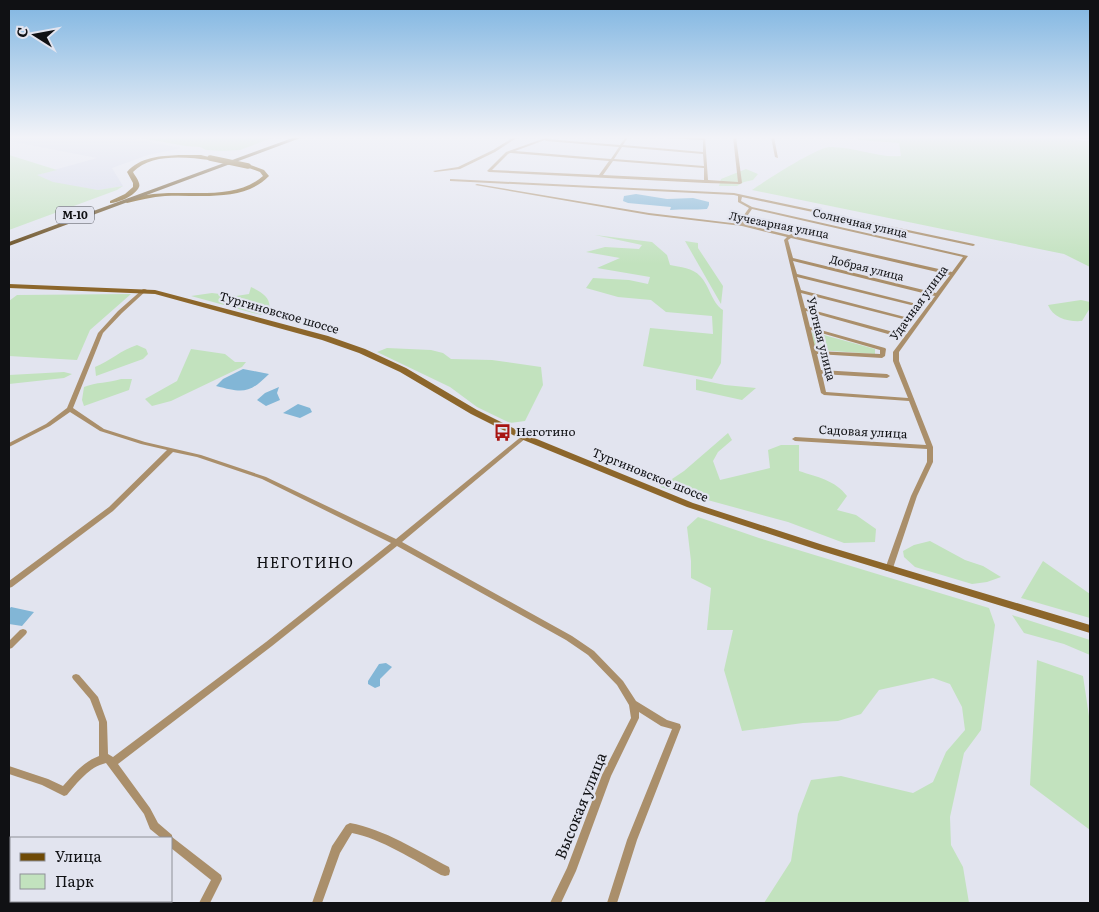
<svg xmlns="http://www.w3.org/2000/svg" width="1099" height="912" font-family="Literata,serif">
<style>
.built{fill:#d4d8ea}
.green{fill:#c2e2be}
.water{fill:#82b6d6}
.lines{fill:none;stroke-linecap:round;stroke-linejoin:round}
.minor{fill:#aa8f6b;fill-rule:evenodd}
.secondary{fill:#8c662b;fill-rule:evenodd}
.primary{fill:#6f4a06;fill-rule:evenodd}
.trunk{fill:#5e4110;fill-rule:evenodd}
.primary-bridge{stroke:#6f4a06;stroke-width:5.5}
.labels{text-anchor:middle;stroke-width:4.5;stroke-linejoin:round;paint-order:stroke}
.shield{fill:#e2e4ef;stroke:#4f5056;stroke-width:1}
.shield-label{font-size:11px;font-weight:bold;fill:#101114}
.far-street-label{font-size:11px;fill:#101114;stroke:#e2e4ef}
.street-label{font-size:12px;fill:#101114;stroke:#e2e4ef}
.poi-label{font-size:12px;fill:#101114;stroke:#e2e4ef;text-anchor:start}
.quarter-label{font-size:15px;letter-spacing:1px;fill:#101114;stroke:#e2e4ef}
.near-street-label{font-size:15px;fill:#101114;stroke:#e2e4ef}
</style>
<rect width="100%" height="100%" fill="#e2e4ef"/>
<path class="built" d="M9,137H123L182,148L148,155L112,168L123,186L98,190L53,183L36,175L97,158L9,141Z"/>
<path class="green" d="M135,137H275L240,150L222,151L206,150L200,147L186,146Z
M859,137H1046L1090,141V267L1064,254L752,190C765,181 816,148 829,147C854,146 876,158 901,156L899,143L858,140Z
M9,155L57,170L37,175L53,182L98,190L123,186L117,190L9,230Z
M746,169L758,174L753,180L744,182L737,186H719L721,179Z
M595,235L652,242L667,255L670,265C680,267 693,268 700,276C710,286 711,302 723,310L721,363L712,379L643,366L650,328L713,334L712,316L666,312L651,300L618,297L586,288L593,278L629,280L648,284L650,277L597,268L620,258L586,252L605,247L639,249L642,245Z
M685,241L698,243V248L723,286L721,304Z
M251,287C263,293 272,298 269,312L261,315L191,296L212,293L236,296L249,294Z
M131,294L90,330L77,360L9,356V301L17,295Z
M1081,300L1090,302V308L1082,321C1068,322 1053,318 1048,305Z
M813,332L875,349V354L818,350L814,348L812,333Z
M137,345L146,349L148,354L143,359L96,376L95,367C110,361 121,350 137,345Z
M387,348L431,350L443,353L451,359L492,360L541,367L543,385L525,421L510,423L477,407L450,387L377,352Z
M191,349L225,354L235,362H246L242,367L171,401L152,406L145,399L177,381Z
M64,372L72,374L64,378L9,384V375Z
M121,379H132L129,390L84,406L82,400L84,387C96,382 109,383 121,379Z
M696,379L725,385L756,388L742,400L696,390Z
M728,433L732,440L718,452L713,461L720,480L770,468L768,450L781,445H799V471C817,477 835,480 847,496L837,510L856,515L876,529L875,542L844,543L788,522L660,487L684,471Z
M698,517L759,538L989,608L995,625L981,730L964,753L950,817L951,845L963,867L969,903H764L791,861L798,814L811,780L841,776L913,793L933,782L946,752L965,730L962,707L950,684L933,678L879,690L861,714L838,721L803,723L742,731L724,670L733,630H707L711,588L691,578V561L687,527Z
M930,541L965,560L983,566L1001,577L987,582L972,584L915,567L904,557L903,551L914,545Z
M1043,561L1090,594V618L1021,598Z
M1012,615L1090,640V655L1064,644L1024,633Z
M1037,660L1083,676L1090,723V830L1030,785Z"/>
<path class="water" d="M636,194L667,199L693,198L709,202V205L707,209C695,210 682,209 670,210L671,207L628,203L623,201L624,196Z
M243,369L269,374C249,394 243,393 216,386L223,379Z
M279,387L277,393L280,400L266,406L257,400L265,393Z
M298,404L310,408L312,412L300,418L283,413Z
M11,607L34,612L22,626L9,624V609Z
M386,663L392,667L380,679V686L375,688L368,684V681L379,664Z"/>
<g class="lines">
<path class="minor" d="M514,137H518L495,152L460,169L435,172L433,171L458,167L493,150Z
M548,137H552L547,139L620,145L626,137H628L623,145L703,152V140L670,138L668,137L702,138L703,137H705L708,180L738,182L733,137H736L742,183L740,184L706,183L489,172L487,171L506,152ZM545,140L546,141L619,147L611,159L515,151ZM622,147L703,154L704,166L614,159ZM510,153H511L609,161L599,175L492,170L508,154ZM613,161L704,168V180L603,175Z
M771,137H774L778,158L775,157Z
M1075,137H1090V139L1077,138Z
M451,179L734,193L974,244L975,245L973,246L742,197L741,201L752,207L968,256L899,352V361L933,447V462L917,496L892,571H886L885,569L911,496L927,462V449L795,441L792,439L795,437L926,445L909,401L824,395L821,393L784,240L787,237L742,226L649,215L475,185L477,184L649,213L740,224L739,222L749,208L738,202V196L734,195L450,181V179ZM752,209L963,257L952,272L793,236L792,234L789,235L744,224L743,222ZM791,238L950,275L936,293L793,258L788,240ZM793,261L935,296L893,352V361L908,398L826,392L822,374L887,378L890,376L887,374L821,370L817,354L882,358L885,356L886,349L885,348L810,327L806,311L895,336L898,334L897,333L805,308L801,293L903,319L905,318V317L801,290L797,277L911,305H913V303L797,274ZM811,330L880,350V354L816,351Z
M143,289H145L147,290L122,313L103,333L73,408L104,429L145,442L201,455L266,477L396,539L522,436H526L527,437L526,438L402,542L572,636L594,651L623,681L636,701L667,720L680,724L681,727L637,840L617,903H607L627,840L672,729L661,726L639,712V718L611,776L576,871L561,903H550L567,868L602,775L631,718L629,705L617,685L588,655L566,640L397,546L272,646L118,764L150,808L158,823L172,835V837L221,875L222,879L210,903H199L211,880L171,848V838H161L150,829L144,814L106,763C89,767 78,782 67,795L64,796L42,785L9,774V766L48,779L63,786C74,774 83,762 99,756V722L90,699L73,679L72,677L73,675L76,674L79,675L98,697L107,722L108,754L113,757L266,642L391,543L262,479L197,457L173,452L113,511L12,587L9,588V581L109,507L167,450L141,444L100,431L70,412L50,426L9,447V443L46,424L67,408L98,333L118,311Z
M23,629L26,630L27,632L26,634L12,648L9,649V641L20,630Z
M350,823C384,829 418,851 449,867L450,871L449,875L445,876L441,875C416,861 380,838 352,833L340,853L322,903H312L332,846L346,825Z"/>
<path class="secondary" d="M9,284L155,290L328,336L365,349L406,368L477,410L527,435L693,503L823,545L1090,625V633L815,549L687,507L521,439L471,414L400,372L359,353L322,340L155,294L9,288Z"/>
<path class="primary" d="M179,155H201L213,158L210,160C186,157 151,153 133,172C135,176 141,183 139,187C135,196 118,203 110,203V201L125,194L133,187V183L127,172C140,157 160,156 179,155Z
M248,164L264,170L269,176C243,203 199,194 165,196C152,197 140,200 127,203L124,201C130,197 139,196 146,195C184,188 232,203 263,176L260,172L246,167V165Z"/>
<path class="trunk" d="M295,137H303L9,246V242Z"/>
<path class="primary-bridge" d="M210,158L248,166"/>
</g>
<linearGradient id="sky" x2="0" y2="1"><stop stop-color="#7fb5e1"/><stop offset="0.52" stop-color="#f2f3f8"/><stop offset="1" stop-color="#f2f3f8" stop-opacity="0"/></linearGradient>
<rect width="1099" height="264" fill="url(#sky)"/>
<defs>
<symbol id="bus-bare" viewBox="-9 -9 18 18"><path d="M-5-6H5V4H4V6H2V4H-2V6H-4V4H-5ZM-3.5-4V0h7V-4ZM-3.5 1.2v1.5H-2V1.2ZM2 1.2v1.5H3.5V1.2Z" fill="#a81411" stroke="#e2e4ef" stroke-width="2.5" paint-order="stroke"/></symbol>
</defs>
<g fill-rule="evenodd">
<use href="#bus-bare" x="490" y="420" width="25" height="25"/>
</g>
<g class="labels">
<rect class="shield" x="56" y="206.5" width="38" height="17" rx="4"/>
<g class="shield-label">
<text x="75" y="219">М-10</text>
</g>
<g class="far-street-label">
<text transform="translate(860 223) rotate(13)" y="4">Солнечная улица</text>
<text transform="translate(779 225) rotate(11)" y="4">Лучезарная улица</text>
<text transform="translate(867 268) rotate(14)" y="4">Добрая улица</text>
</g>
<g class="street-label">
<text transform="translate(919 303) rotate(-54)" y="4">Удачная улица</text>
<text transform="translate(279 313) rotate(16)" y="4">Тургиновское шоссе</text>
<text transform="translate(821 339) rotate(76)" y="4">Уютная улица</text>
<text transform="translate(863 432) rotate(3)" y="4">Садовая улица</text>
<text transform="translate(650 475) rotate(22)" y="4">Тургиновское шоссе</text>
</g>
<g class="poi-label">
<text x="516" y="436">Неготино</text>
</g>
<g class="quarter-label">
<text x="305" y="568">НЕГОТИНО</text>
</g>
<g class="near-street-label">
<text transform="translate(581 806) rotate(-68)" y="5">Высокая улица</text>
</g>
</g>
<rect width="1099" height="912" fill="none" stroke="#101114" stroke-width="20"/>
<rect x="10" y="837" width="162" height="65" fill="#e2e4ef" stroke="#8e9097"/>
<rect x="20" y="853" width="25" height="8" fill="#6f4a06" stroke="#8e9097"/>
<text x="55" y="862" font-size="15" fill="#101114">Улица</text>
<rect x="20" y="874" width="25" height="15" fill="#c2e2be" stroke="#8e9097"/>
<text x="55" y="887" font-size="15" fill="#101114">Парк</text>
<g transform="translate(35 35) rotate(281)" stroke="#e2e4ef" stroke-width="4" paint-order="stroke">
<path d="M0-4L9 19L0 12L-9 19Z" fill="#101114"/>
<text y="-8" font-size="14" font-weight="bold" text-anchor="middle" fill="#101114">С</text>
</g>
</svg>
